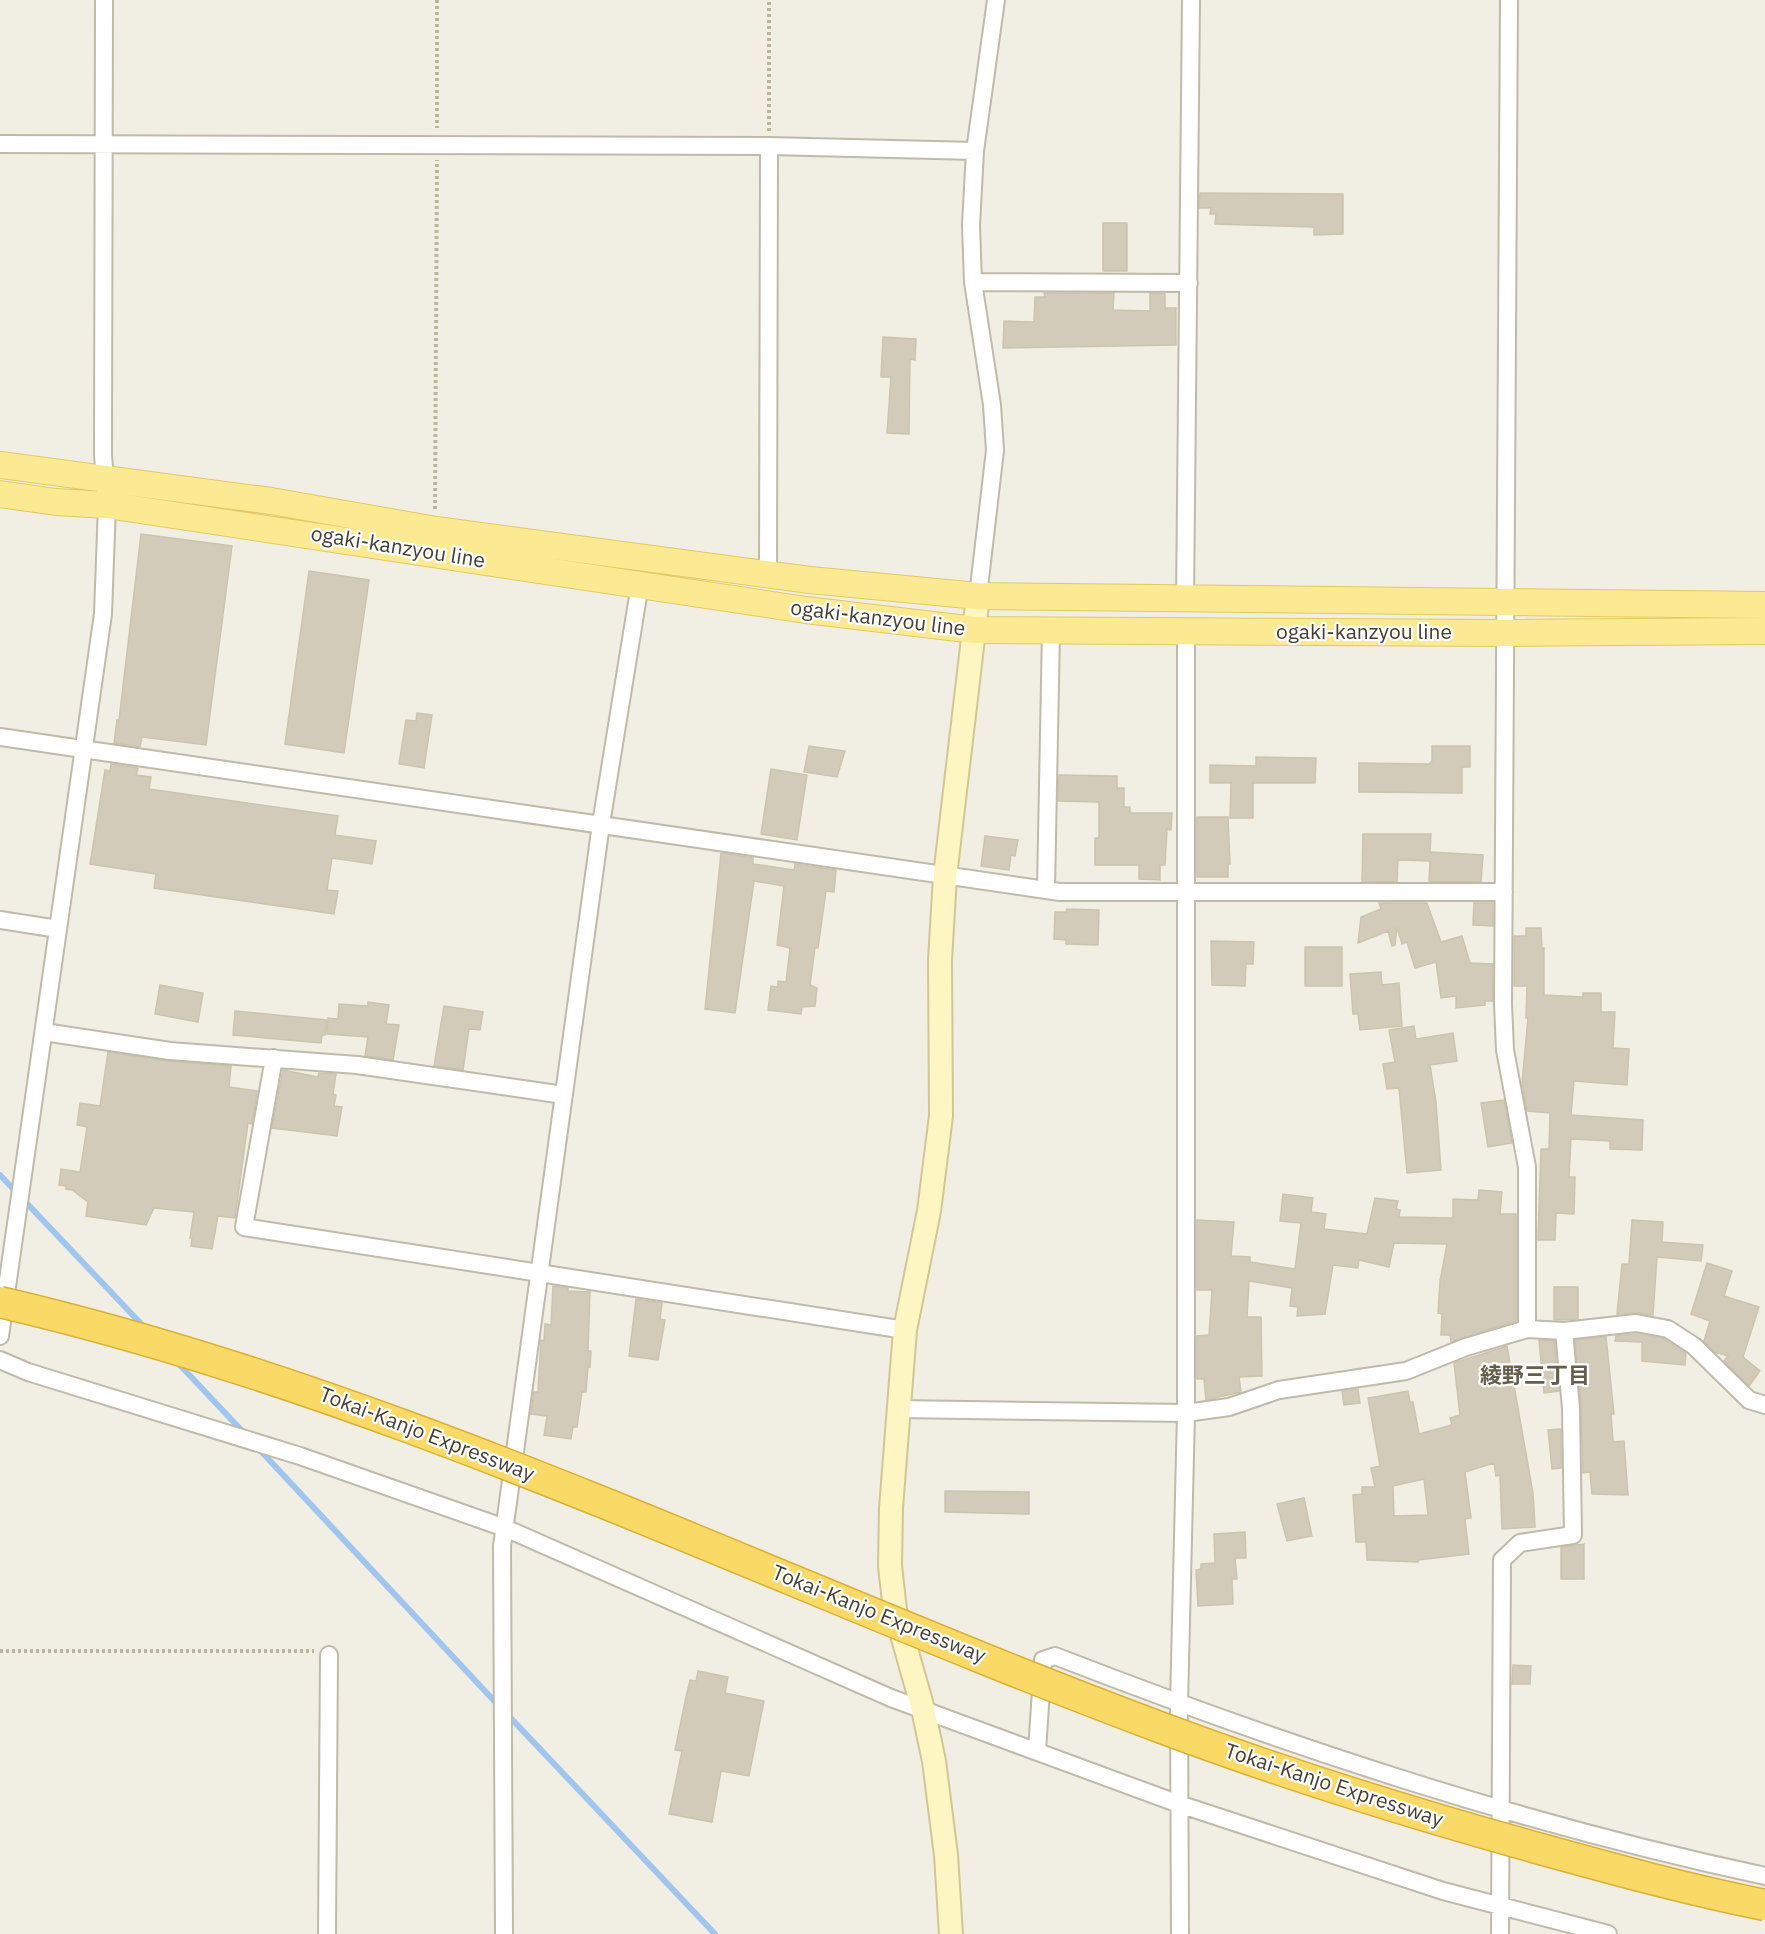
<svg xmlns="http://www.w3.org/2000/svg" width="1765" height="1934" font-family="'IBM Plex Sans','Noto Sans JP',sans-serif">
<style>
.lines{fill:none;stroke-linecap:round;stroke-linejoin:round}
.stream{stroke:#a0c5ee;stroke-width:6}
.building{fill:#d2cbb9;stroke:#cdc4ad;stroke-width:1.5;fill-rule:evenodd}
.street-casing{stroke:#bfbaa9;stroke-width:20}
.secondary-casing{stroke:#d1c794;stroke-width:26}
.primary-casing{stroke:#e0c963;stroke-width:28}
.path{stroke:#beb598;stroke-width:4;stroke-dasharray:3 3;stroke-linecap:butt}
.street{stroke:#fff;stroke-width:16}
.secondary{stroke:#fdf6c2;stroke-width:22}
.primary{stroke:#fbea92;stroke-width:26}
.highway-bridge-casing{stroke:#d9b036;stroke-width:33;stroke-linecap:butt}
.highway-bridge{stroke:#fada66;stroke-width:30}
.labels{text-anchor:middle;stroke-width:4.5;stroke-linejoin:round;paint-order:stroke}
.street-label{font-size:21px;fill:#433f34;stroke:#fff}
.neighbourhood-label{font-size:22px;font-weight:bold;fill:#655e4b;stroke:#fff}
</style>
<rect width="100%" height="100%" fill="#f1efe3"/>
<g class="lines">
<path class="stream" d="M0,1175L146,1329
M178,1363L245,1434
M258,1448L499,1706
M506,1713L715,1934"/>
</g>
<path class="building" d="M1200,193L1343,194V234L1314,235V227L1215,224L1216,214H1210L1211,208H1199Z
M1103,223H1127V271H1103Z
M1044,293H1114L1113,310L1150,311V293L1165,294V308H1176V345L1003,348L1004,321L1034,322L1035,297H1045Z
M883,337L916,339L915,360L910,359L909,434L887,433L891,377H881Z
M141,534L232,546L206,745L142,737L140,747L114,743L117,720H119Z
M309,571L369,580L344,753L285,744Z
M417,713L432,715L424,768L399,764L406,720L416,721Z
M809,746L845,751L837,777L804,772Z
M1432,746H1470V767H1462V793L1359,792V763L1429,764L1432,761Z
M1256,757L1316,758L1315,783H1253V818H1230L1231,783H1210V765L1256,766Z
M111,764L138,768L136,775L151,777L149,789L338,816L335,835L376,841L372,864L332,858L327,890L338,891L334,914L154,888L156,874L90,864L105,770L110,771Z
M771,769L807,775L797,840L761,834Z
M1059,775L1117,776V788H1124V807H1130V813H1172L1171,830L1167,829L1165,865H1160V880L1139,879V865H1095V838H1099V802L1058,801Z
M1197,817H1228L1230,864H1228V877H1197Z
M1363,834H1431L1430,852L1483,855L1481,882H1429L1430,861L1398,860L1397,882H1362Z
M985,836L1018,840L1015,856L1011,855L1009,870L981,866Z
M721,853L753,858V864L794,870L795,864L836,870L834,892L826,891L818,948H815L810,985L817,988L815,1006L802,1007L801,1014L768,1010L771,986L778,987V981L786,982L790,948L777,945L784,886L754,881L735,1013L705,1009Z
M1379,903H1427L1441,942L1462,936L1470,963L1493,964V1001H1485V1005L1456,1008V996L1441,998L1436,962L1415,968L1407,942L1402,944L1397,927L1395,945L1392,946L1388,931L1358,943L1361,917L1381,909Z
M1474,903H1493V926L1473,925Z
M1067,909L1099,910L1098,945L1066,944V940L1054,939L1055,912H1066Z
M1526,928H1541L1542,948H1544V995L1583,997V993H1601V1012H1615L1613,1048L1629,1049L1627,1085L1574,1081L1571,1115L1643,1120L1642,1150L1610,1149V1141L1571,1139L1569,1177H1575L1574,1214L1556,1213L1555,1240H1538L1541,1149H1549L1550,1113L1527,1111L1522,1083L1528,1018H1526L1527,986H1514V936H1526Z
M1211,941L1254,942L1253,964H1246L1245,986L1212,985Z
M1305,947H1342V986H1305Z
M1381,972L1382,985L1399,983L1402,1026L1360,1030L1358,1014H1353L1350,974Z
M160,985L203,993L198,1022L155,1014Z
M368,1002L389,1005L386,1024L399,1025L393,1060L365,1056L368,1037L327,1034L328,1018L338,1019L339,1004L368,1006Z
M444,1006L483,1012L480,1030L469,1029L463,1070L434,1066Z
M235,1011L327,1020L325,1035H322L321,1043L233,1035Z
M1414,1026L1416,1039L1453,1033L1457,1061L1430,1065L1436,1102L1441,1170L1407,1173L1399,1088L1387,1089L1383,1064L1395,1062L1389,1030Z
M108,1052L169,1061L231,1066L229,1087L257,1091L252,1124L248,1123L235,1218L218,1216L212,1249L191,1246L192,1238H190L194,1212L154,1208L146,1225L86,1216L88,1202L72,1190L66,1189V1186L59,1185L61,1169L80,1172L87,1127L77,1125L80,1103L100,1106Z
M283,1070L318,1077L319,1073L336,1074L333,1094L336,1095L334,1106L342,1107L337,1136L272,1128Z
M1504,1100L1512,1143L1488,1147L1481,1103Z
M1479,1190L1502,1192L1500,1214H1516V1321L1451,1342L1450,1335H1441L1442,1314L1438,1313L1440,1281L1447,1244L1394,1243L1389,1267L1359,1260L1358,1268L1333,1265L1325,1314L1297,1316L1298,1307L1290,1306L1292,1288L1249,1281L1247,1317H1261L1262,1376L1239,1377L1241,1392L1206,1400L1204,1379H1197V1336L1209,1335L1212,1290H1197V1220L1234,1222L1231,1256L1250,1257V1262L1295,1269L1301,1223L1280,1221L1283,1194L1313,1198L1311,1212L1326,1214L1324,1229L1367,1234L1375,1198L1398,1201L1396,1209L1400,1210L1399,1217L1453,1218V1199L1478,1200Z
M1632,1220L1663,1222L1662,1242L1703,1245L1701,1261L1657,1257L1653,1315L1635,1313L1617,1314L1622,1264H1629Z
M1707,1263L1732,1271L1724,1296L1759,1307L1743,1357L1760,1371L1749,1386L1724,1361L1728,1356L1715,1352L1704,1341L1710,1321L1691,1314Z
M553,1286L568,1288V1291L590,1292L588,1351H591L590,1367L588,1366L586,1392H582L577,1427H573L571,1439L544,1435L547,1416L531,1414L534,1392H538L541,1340L544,1341L545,1324L551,1325Z
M1554,1287H1578V1319L1554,1320Z
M636,1299L662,1303L660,1319L665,1320L658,1360L629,1356Z
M1636,1334L1664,1339L1686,1353L1685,1365L1642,1361V1342L1615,1341L1616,1336Z
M1606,1337L1614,1414H1611L1613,1442L1624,1441L1628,1495L1592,1494L1590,1472L1583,1473L1581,1407L1575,1340Z
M1539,1340L1554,1341L1559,1391L1544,1393Z
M1507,1346L1533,1493L1535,1527L1502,1529L1500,1475L1496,1476L1494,1463L1465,1472L1471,1518L1465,1519L1469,1554L1418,1560V1562L1367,1560L1366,1542H1356L1353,1495L1362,1494V1487H1375L1371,1468L1380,1466L1368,1398L1408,1391L1410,1402H1413L1419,1434L1452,1425L1450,1418L1460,1415L1454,1363ZM1424,1479L1428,1515L1394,1516L1393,1486Z
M1358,1389L1360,1403L1344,1405L1342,1391Z
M1561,1429V1468L1552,1469L1548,1430Z
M945,1491L1029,1492V1514L945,1512Z
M1304,1498L1312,1536L1287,1541L1277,1504Z
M1245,1532L1246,1558H1235L1237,1579H1232L1233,1604L1198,1606L1196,1570L1201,1569V1564L1215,1563L1214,1534Z
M1584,1544V1579H1561V1547Z
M1513,1665L1531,1666L1530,1684H1512Z
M698,1671L728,1677L725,1693L764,1701L749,1776L721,1771L712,1822L669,1814L682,1751L675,1750L686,1697L690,1680L696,1681Z"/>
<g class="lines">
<defs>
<path id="street" d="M1509,0L1503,1004L1505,1050L1527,1167V1329
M0,144L769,146L975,151
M973,282L1189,283
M768,574L769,146
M978,596L995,450L992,405L973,282L971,225L975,151L996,0
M1185,600L1191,0
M0,737L1060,892H1504
M1046,889L1051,631
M0,920L58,929
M44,1032L170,1051L357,1065L564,1095
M274,1058L244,1227L905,1330
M0,1336L103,614L107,505L103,455L104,0
M0,1360L28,1372L300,1456L505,1528L891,1698L1179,1804L1443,1891L1608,1934
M897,1409L1186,1413L1229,1407L1279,1390L1406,1371L1466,1347L1527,1329L1564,1331L1636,1323L1668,1329L1694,1346L1749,1400L1765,1405
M1037,1751L1043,1660L1055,1656C1287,1746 1522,1824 1765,1876
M327,1934L329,1655
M504,1934L502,1546L601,824L640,584
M1180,1934L1179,1704L1186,1413V632
M1500,1934L1502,1560L1520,1543L1573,1535L1571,1408L1564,1331"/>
<path id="secondary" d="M951,1934L946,1855L934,1761L923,1709L895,1610L890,1566L891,1508L905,1330L929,1211L941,1116L940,960L945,876L978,596"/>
<path id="primary" d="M0,465L271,501L436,530L810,580L978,596L1765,605
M0,494L56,502L107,505L806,610L975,630L1506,633L1765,631"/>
</defs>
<use href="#street" class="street-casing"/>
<use href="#secondary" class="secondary-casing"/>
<use href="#primary" class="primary-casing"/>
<path class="path" d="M437,0V128
M769,131V0
M435,509L437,160
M0,1651H314"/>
<use href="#street" class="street"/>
<use href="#secondary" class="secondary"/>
<use href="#primary" class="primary"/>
<defs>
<path id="highway-bridge" d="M0,1302C404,1396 775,1584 1162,1728C1285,1774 1411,1813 1537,1848C1613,1869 1689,1890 1765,1905"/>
</defs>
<use href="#highway-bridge" class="highway-bridge-casing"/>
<use href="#highway-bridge" class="highway-bridge"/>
</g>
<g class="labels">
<g class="street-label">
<text transform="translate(398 547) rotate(9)" y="7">ogaki-kanzyou line</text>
<text transform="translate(878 618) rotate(7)" y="7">ogaki-kanzyou line</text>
<text x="1364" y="639">ogaki-kanzyou line</text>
<text transform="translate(427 1434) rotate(21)" y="7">Tokai-Kanjo Expressway</text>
<text transform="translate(879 1614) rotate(22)" y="7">Tokai-Kanjo Expressway</text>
<text transform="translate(1334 1785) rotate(18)" y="7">Tokai-Kanjo Expressway</text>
</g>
<g class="neighbourhood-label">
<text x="1535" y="1383">綾野三丁目</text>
</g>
</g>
</svg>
